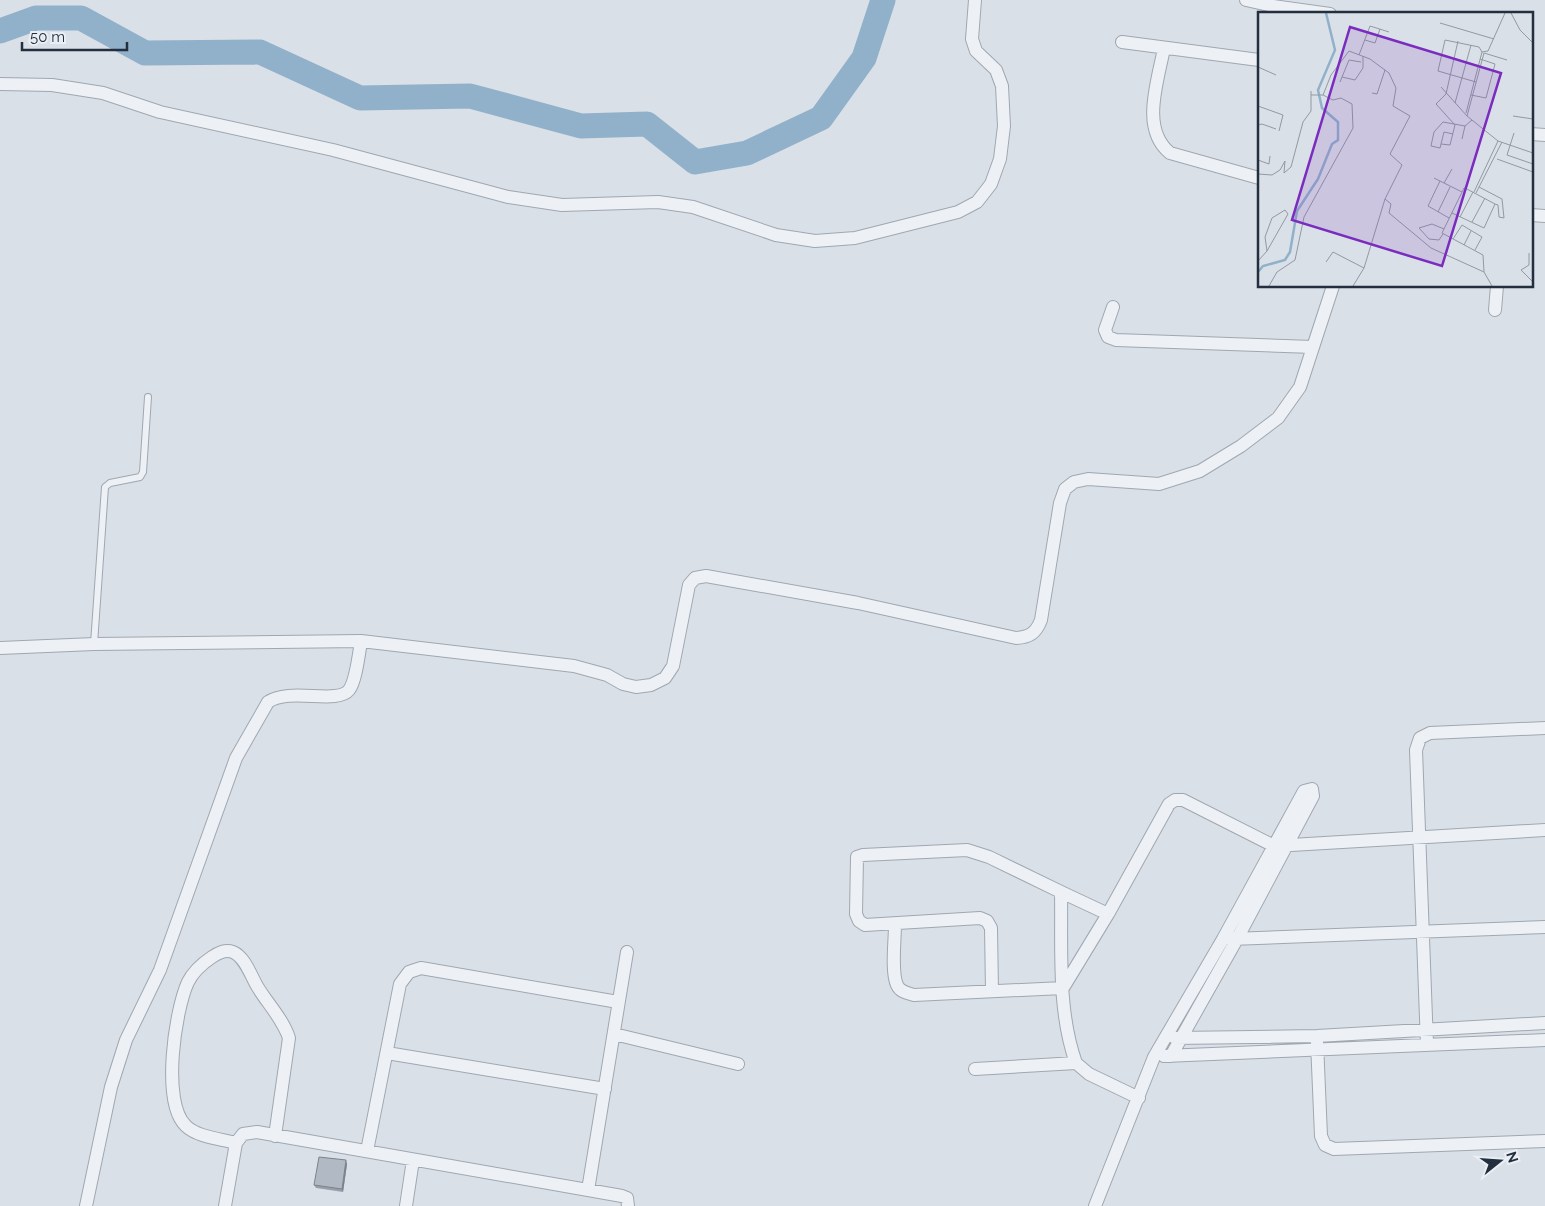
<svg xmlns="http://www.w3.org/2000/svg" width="1545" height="1206" font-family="Raleway,sans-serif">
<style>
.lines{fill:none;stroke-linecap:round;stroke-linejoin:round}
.river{stroke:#91b1cb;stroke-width:25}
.lane-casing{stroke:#9fa7b1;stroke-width:8}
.street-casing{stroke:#9fa7b1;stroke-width:14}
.lane{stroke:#edf0f5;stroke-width:6}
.street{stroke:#edf0f5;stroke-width:12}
.wall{fill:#989fa9}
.shaded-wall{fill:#7c8289}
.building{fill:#b1b9c4;stroke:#7c8289}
.inset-river{fill:none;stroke:#91b1cb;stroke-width:2.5}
.inset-road{fill:none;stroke:#9199a3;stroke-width:1}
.view{fill:#7b2cbf;fill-opacity:0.15;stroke:#7b2cbf;stroke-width:2.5}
.inset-edge{fill:none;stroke:#232f3e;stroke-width:2.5}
</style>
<rect width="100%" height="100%" fill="#dae0e7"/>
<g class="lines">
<path class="river" d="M0,31L36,18H81L145,53L260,52L360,98L470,96L581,126L647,124L695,162L747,153L821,118L864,58L883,0"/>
<defs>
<path id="lane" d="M94,644L105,487L110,483L140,477L143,472L148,397"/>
<path id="street" d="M1246,0L1273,6L1330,14
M1122,42L1259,60
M1164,48C1158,81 1140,129 1170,153L1259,178
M0,84L52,85L103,93L160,112L333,150L508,197L562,205L658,202L693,207L776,235L815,241L855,238L958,212L977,202L991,184L1000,159L1004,126L1002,86L996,70L976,51L972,39L975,0
M1531,134L1545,135
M1531,215L1545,216
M1113,307L1105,330L1108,337L1116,340L1313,347
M1495,310L1497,286
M0,648L94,644L361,641
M1061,892L1108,914
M895,925C895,940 891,972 897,985C900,992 907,993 914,995L1063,988L1108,914L1169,804L1175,800H1183L1274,846L1545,830
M1230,939L1545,927
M992,991L991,928L987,921L980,918L865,925L859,921L856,914L857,857L863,855L967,850L989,857L1061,892C1062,948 1057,1010 1076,1063
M614,1034L738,1064
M1175,1038L1317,1036L1545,1023
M1317,1042L1321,1136L1325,1145L1334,1149L1545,1141
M1427,1045L1416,750L1420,738L1430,733L1545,728
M387,1053L605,1089
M1164,1056L1545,1040
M975,1069L1076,1063L1089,1074L1139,1098
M236,1143C222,1139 197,1137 186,1126C161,1103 175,1010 188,982C193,972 203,963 212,957C218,953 225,949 233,952C245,957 251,976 257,986C267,1003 283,1019 289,1038L275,1136
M367,1151L400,984L409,972L421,968L618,1002
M588,1190L627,952
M86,1206L111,1087L126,1040L160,970L236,758L268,702C290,687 337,705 349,690C356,681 359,653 361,641L574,666L607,675L623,684L636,687L651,685L665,678L673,666L689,585L695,578L706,576L858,603L1016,638C1030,637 1036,633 1041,620L1060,503L1065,489L1074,482L1088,479L1159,484L1200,471L1241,446L1278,418L1300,387L1333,286
M225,1206L236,1143L243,1134L257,1132L622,1196L627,1198L628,1206
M406,1206L413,1160
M1095,1206L1154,1057L1223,939L1304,791L1312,789L1313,796L1237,939L1171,1056"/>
</defs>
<use href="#lane" class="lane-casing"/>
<use href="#street" class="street-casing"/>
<use href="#lane" class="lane"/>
<use href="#street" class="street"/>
</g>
<path class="wall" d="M347,1164L343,1192L316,1188L314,1185Z"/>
<path class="shaded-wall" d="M346,1160L347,1164L343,1192L342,1189Z"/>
<path class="building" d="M319,1157L346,1160L342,1189L314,1185Z"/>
<g transform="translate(1258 12)">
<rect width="275" height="275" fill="#dae0e7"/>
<path class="inset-river" d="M0,260L5,254L27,248L32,240L39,199L60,167L74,132L80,128V110L64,96L60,78L77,38L68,1"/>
<path class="inset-road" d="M253,1L262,18L275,31M182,11L236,27M107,28L117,31L122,17M226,41L249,48M101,43L112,14L131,20M0,55L18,63M84,65L97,68L105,56V44M82,70L91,48L103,50M218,70L180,59L187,28L221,35L224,40L230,39L247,1M183,75L209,104L240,129L216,180M114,81L119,82L127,58M65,83L73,63L91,39L112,47L131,61L138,76L135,94L152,104L132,142L144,153L127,187L133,192L131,201L173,236L226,260L234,274M213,83L228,86L237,52L222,47M197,91L213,33M0,94L25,103L21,119M208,101L224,40M209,104L226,41M255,104L275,107M0,113L4,112L18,117M256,121L249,143L275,152M195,122L186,120L182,136L173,134L176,120L185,110L207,114M204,127L207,114L214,108M240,129L275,141M183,132L192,133L197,113L178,92L188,82L200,29M239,147L275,160M0,148L11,152L12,144M0,162L14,163L22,158L27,149L26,161L33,155L45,110L53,99V79M176,166L204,180M182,169L170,194L191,206M186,171L194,157M221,175L244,187L246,206L241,205L240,193L237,192M218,181L244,130M180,200L192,175M194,201L226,216L237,192L207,176H206L185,219L184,221L225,243L226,260M202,205L215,180M214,210L227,186M185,222L181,228L171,227L161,216L174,212L186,217M195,227L204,213L224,225L217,238M206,233L213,219M271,241V253L263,258L275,270M0,249L9,239L7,225L14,206L27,198L30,202L9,239M68,250L75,240L106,256L95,274M106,256L127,187M11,274L19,260L37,248L46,205L95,116L94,92L83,86L75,88L65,83H53"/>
<path class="view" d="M92,15L243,61L184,254L34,208Z"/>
<rect width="275" height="275" class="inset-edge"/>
</g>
<g transform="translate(1500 1161) rotate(73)" stroke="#e9eff4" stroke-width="4" paint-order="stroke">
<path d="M0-4L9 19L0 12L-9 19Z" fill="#232f3e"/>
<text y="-8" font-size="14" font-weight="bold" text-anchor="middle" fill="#232f3e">N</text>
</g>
<path d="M22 42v8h105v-8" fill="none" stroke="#232f3e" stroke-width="2.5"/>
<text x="30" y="42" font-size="15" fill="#232f3e" stroke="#e9eff4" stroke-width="4" paint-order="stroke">50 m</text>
</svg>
